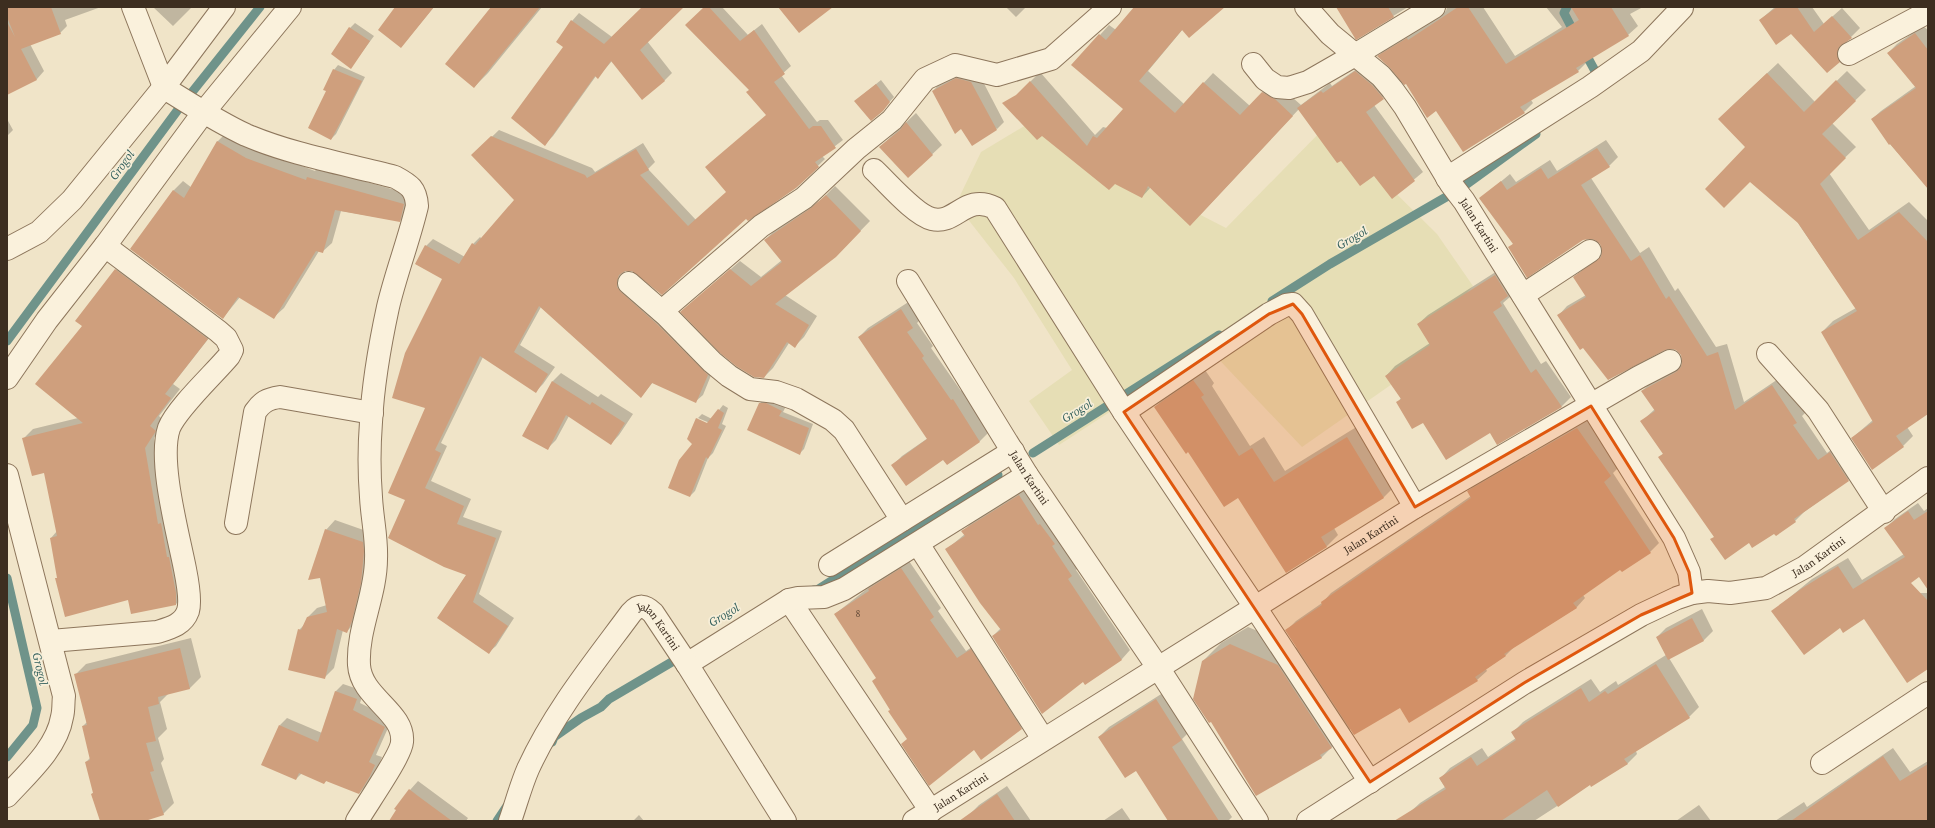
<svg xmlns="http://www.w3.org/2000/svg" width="1935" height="828" font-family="'Source Serif 4',serif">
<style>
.farmland{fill:#e6deb5}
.shadow{fill:#0003}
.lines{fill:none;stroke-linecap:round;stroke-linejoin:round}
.stream{stroke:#6f938a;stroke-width:9}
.building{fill:#cf9f7d}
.minor-casing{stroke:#8d765c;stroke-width:24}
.minor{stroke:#faf1dc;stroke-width:22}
.marked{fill:#df570d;fill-opacity:0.2;stroke:#df570d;stroke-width:3;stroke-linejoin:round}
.labels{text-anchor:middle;stroke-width:3.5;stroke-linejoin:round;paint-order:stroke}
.number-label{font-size:9px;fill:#624a37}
.street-label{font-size:11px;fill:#3d2e20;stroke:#f7eed8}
.water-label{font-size:12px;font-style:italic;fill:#2f5d5a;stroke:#f7eed8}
</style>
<rect width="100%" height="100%" fill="#f0e4c8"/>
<path class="farmland" d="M1041,116L1076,151L1226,228L1327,125L1437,234L1473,286L1442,320L1455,340L1302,447L1208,348L1059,445L1029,401L1072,370L1014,278L956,204L981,152Z"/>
<path class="shadow" d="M7,7H101L65,20L67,26L60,33L30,44L44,71L37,79L7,94Z
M153,7H192L173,26Z
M397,7H434L401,47Z
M492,7H542L488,73L474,87Z
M643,7H682L647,41L672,73L664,81L612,61L598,77L596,76L553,136L545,144L564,47L572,21L579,13L612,37Z
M705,7H722L748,35L762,24L791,66L781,75L817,122L820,120H828L843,140L822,156L825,159L796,187L746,218L632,270H625L624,279L714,368L703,395L696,401L653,382L641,397L541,307L520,345L555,367L543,384L536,391L483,357L441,443L447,446L431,481L471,499L463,517L502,531L479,594L514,618L496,646L489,652L438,618L467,574L407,500L427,407L443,278L416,264L426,246L433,239L465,257L473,244L480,237L482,239L516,200L473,155L499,130L592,168L595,172L643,143L655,162L648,169L696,220L727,192L767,115L750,90Z
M1006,7H1026L1016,17Z
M1136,7H1223L1183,29L1148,71L1184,104L1213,73L1250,106L1272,83L1284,90L1301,105L1330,83L1332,86L1364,64L1391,90L1374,105L1423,172L1392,198L1374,174L1299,109L1200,215L1151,187L1142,197L1006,106L1040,72L1095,135L1103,127L1107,128L1125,109L1073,65L1109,25L1116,30Z
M1346,7H1408L1357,38Z
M1447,7H1483L1515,56L1562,27L1546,7H1643L1630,14L1638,26L1628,35L1587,60V62L1578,71L1531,100L1533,103L1524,112L1437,110L1378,56L1387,47L1446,11Z
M1775,7H1812L1824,24L1842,8L1860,28L1847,41L1846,44L1848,51L1839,61L1791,33L1760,20Z
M355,23L374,36L351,67L350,28Z
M1923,26L1928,30V166L1917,175L1890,144L1872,119L1881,111L1916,86L1888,53L1897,44Z
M1778,63L1815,102L1847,71L1866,90L1832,123L1856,147L1829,173L1869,230L1909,202L1928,221V413L1907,427L1913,436L1903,446L1852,438L1873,420L1822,332L1833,321L1856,308L1746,147L1730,108Z
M338,65L365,77L336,134L331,139L328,91L334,70Z
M965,71L979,74L1004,122L997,129L933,91L940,83Z
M881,80L894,97L882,110L860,97Z
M916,113L942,145L908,177L880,147Z
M7,119L13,130L7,136Z
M227,132L255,148L315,171L317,168L413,195L409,211L400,221L341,211L332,243L322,252L319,251L284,308L274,317L240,297L223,318L173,191L183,181L192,188L217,142Z
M1606,140L1618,157L1609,166L1591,178L1640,253L1649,247L1675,291L1678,288L1716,347L1727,344L1744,402L1781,377L1805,413L1802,416L1827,453L1839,444L1857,471L1848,480L1804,512L1795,521L1774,532L1749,542L1715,537L1659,457L1664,453L1642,421L1655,409L1642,391L1651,382L1682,365V354L1677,349L1559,315L1567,306L1586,295L1574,277L1602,254L1603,250L1601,243L1596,239L1589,238L1510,247L1514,243L1480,199L1510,174L1516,182L1550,160L1557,171Z
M835,186L870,221L836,256L785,295L817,316L804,337L795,346L789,343L773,368L764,377L682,312L740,261L761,277L782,260L765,240L774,231L821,200Z
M125,261L216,329L173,384L180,389L159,416L164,421L154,438L167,515L185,595L176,604L58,577L51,538L57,531L45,471L24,438L33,429L78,418L83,326L116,270Z
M1505,266L1511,296L1503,303L1541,364L1546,361L1571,397L1562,406L1498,443L1490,432L1423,422L1398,402L1401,398L1386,376L1395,366L1430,343L1418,324L1428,315Z
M910,301L921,319L917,323L933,346L931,348L961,391L962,390L989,432L980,441L947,464L943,459L893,465L902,456L928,438L859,337L868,328Z
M1205,370L1214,383L1212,386L1250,446L1264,437L1285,471L1358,426L1395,486L1384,497L1334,528L1338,535L1327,546L1286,572L1239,496L1189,450L1155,407L1166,396Z
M561,373L598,397L601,394L633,414L619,435L611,444L569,416L556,440L547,449L524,435L553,381Z
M765,399L786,406L783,412L813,424L804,449L799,454L760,403Z
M723,405L728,408L722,424L726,426L713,453L708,458L695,491L690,496L693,444L688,439L698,418V420L712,426V424L698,418L702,414L712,419Z
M1587,419L1620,466L1613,473L1659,543L1650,552L1621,568L1583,595L1585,598L1576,608L1514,647L1505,656L1486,669L1487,671L1477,680L1409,721L1400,706L1351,728L1321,758L1203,661L1221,643L1248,627L1298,648L1287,630L1296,621L1322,603L1331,593L1471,496L1468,491L1478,482Z
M1028,487L1080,566L1076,570L1130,650L1122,659L1085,684L1083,681L993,636L1001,628L947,549L965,534L963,531L972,522Z
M1918,503L1924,511L1928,508V570L1895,593H1928V668L1864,618L1841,627L1773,611L1812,579L1848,558L1862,580L1904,554L1886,528L1895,519Z
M335,520L372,533L356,622L346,632L343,630L334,668L324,678L299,630L304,625L308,617L317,608L327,605L326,530Z
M909,561L941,608L938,611L966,651L979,642L1029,720L1021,728L974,749L908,739L891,710L877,677L835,614L877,581Z
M1702,609L1713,631L1704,640L1669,658L1699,707L1689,717L1636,751L1637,754L1627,764L1591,784L1534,821H1415L1409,813L1420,803L1445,787L1440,779L1450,768L1482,748L1488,757L1516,738L1512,733L1523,722L1591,679L1600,692L1616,681L1618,685L1666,655L1657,637L1666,628Z
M191,638L201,677L190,688L169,693L160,702L167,729L158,738L164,759L161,763L174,803L163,814L141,821H101L92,794L94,792L86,762L91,757L83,726L87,722L75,675L86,664Z
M343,684L364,691L360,703L392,719L376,755L382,757L378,768L366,786L359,793L327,780L324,783L302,773L296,779L280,725L287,718L322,733L336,691Z
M1166,691L1191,730L1182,739L1232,817L1228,821H1169L1136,769L1099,737L1109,727Z
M1893,748L1910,772L1928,761V821H1775L1804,802L1807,807Z
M418,781L468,818L466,821H390L410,790Z
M1007,786L1031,821H975L970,814L979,805Z
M1699,805L1711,821H1676Z
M1122,808L1131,821H1103Z
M639,815L644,821H633Z"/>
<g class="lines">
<path class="stream" d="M1567,7L1564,13L1576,36
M1583,49L1600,80
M1272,301L1330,264L1460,189L1536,134
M7,341L177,111L260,7
M1033,453L1219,335
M7,578L37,708L33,725L7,757
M814,590H817L998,475
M552,742L554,737L581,718L601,707L609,699L682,656
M497,821L507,806"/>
</g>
<path class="building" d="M7,7H51L61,34L21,49L37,80L7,95V22L15,37L7,17Z
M395,7H434L401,48L378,30Z
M491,7H540L474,88L445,64Z
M642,7H684L640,50L665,81L642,100L611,61L598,79L595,76L545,146L511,118L563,47L556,42L571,20L604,44Z
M704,7H709L740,41L754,30L785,74L774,82L809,129L813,126H821L836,148L815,162L819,167L796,188L748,221L746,219L662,295L632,271H625L619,275L617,281V287L621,292L658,325L708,375L696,403L652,383L641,398L539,306L514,352L548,374L536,393L480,356L435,450L441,453L425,488L464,506L457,524L496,538L473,602L508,626L489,654L437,618L466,575L444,567L388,538L405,500L388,493L425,408L392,398L405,353L442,279L415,264L425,245L459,264L472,243L475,245L514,200L471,155L491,136L585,175L587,178L636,149L649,170L640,175L688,226L726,192L705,167L766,115L746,92L749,90L685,25Z
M778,7H833L799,33Z
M1134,7H1225L1189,38L1182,30L1139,81L1175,113L1203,82L1240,115L1262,92L1275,99L1293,116L1190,226L1148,186L1142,198L1115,184L1109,190L1042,136L1037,140L1002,103L1016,95L1030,81L1087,146L1093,136L1097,138L1123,109L1071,65L1099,34L1106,40Z
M1336,7H1388L1394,17L1356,40Z
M1458,7H1468L1506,64L1579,20L1571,7H1611L1629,36L1576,68L1579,72L1520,107L1525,113L1463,152L1436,111L1427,118L1406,84L1404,85L1390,68L1377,56L1407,38L1408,40Z
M1777,7H1797L1814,32L1832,16L1852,38L1839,47L1837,54L1840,62L1827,73L1791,34L1776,45L1759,20Z
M349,27L370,41L351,69L331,54Z
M1915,33L1928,50V189L1890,144L1889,145L1871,119L1916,88L1887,53Z
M333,69L362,81L331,140L308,128L326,91L323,90Z
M1355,71L1372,85L1384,99L1366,112L1415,181L1392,199L1374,176L1360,186L1341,161L1337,163L1297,108L1321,91L1323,93Z
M1767,73L1804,112L1836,80L1856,101L1822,134L1846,158L1820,184L1858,240L1899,212L1928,242V414L1896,436L1904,447L1872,470L1851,438L1873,422L1821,332L1857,311L1798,223L1750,182L1724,208L1705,189L1745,147L1718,119Z
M956,78L971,82L997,130L972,146L961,129L955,134L932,91Z
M876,84L890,102L883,111L871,121L854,101Z
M906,122L933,155L908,178L879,147L900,130Z
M217,141L246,158L306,180L307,177L404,204L400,222L335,210L323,253L316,251L274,319L238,297L223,319L130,249L173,190L184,198Z
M1597,148L1610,167L1581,185L1631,261L1640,255L1666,299L1669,296L1707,356L1718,352L1735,410L1772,385L1797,423L1793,425L1818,460L1830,452L1849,481L1794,519L1796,522L1776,536L1774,534L1752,548L1749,543L1725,560L1710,539L1714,537L1658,457L1663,454L1640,421L1655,411L1641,391L1676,372L1681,367L1682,362L1681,355L1676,350L1671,349L1665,350L1608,380L1583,348L1580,350L1557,315L1586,297L1573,277L1601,257L1602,250L1600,244L1595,240L1589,239L1583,240L1527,278L1508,247L1513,244L1479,198L1501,181L1507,190L1541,168L1548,179Z
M826,195L861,231L836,257L775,304L809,325L795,348L787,342L764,378L754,377L736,366L720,353L680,312L730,269L751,286L782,262L764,240L811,208Z
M115,269L208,339L165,394L171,398L150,426L156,431L145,448L158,524L161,523L167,557H169L176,593V605L131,614L128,600L65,617L55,578H57L50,538L57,536L44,473L32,476L22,438L83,423L35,384L82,326L75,321Z
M1495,275L1508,296L1500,302L1502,306L1493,312L1531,373L1536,369L1562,407L1497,445L1490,433L1446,460L1423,423L1412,429L1396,402L1401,399L1385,376L1430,345L1417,324Z
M901,309L913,328L907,332L924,356L922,358L951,400L953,399L980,442L947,465L943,460L906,486L891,465L927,439L858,337Z
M1193,380L1204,395L1201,397L1239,456L1252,448L1274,482L1347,437L1384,498L1321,537L1327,547L1286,573L1238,498L1224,507L1188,452L1186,454L1154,407Z
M552,381L590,405L592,402L625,423L611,445L566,415L548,450L522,436Z
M759,403H766L782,411L779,416L809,428L800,455L747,430Z
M718,409L724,413L718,428L722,430L708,459L706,457L690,497L668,488L679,460L692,444L687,439L696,418L707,423Z
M1577,428L1611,476L1604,482L1651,553L1622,572L1620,570L1573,603L1577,608L1504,654L1506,656L1475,677L1478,681L1409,723L1400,708L1354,735L1285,630L1322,605L1321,602L1471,498L1467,491Z
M1019,495L1038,525L1040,524L1055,544L1052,546L1072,576L1068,579L1122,660L1085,685L1083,682L1042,714L992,636L1001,630L980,603L945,549L965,536L961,531Z
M1908,511L1914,520L1928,511V590L1919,577L1911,583L1928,601V669L1907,683L1864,619L1843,633L1840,628L1804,655L1771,611L1801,589L1838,566L1853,589L1905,557L1884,528Z
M325,529L363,542L364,551L361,583L352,621L347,633L337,629L325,679L288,670L298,629L301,630L307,617L327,612L320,578L308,580Z
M901,568L934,617L930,620L957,658L971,649L1022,729L981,760L974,750L929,786L901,744L907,739L888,711L890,710L872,681L876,678L834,614L869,591L868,589Z
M1692,618L1704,641L1668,660L1656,637Z
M1230,644L1278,665L1332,748L1320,755L1322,758L1256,796L1211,722L1209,723L1193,699L1202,661Z
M180,648L190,689L158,697L159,704L148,707L156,741L146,743L154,771L150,772L164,815L145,821H100L91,794L93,793L85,762L90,760L82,726L87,725L74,674Z
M1656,664L1690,718L1624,759L1628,764L1591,787L1590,785L1558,807L1547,790L1501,821H1394L1446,789L1439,778L1471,757L1477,766L1516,740L1511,732L1581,688L1589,702L1605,691L1608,694Z
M335,691L357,699L353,710L385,727L369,762L375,765L370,776L359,794L326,781L324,784L299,773L296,780L261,765L279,725L318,742Z
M1156,699L1182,740L1172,747L1219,821H1168L1136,771L1125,778L1098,737Z
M1883,756L1900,781L1928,764V821H1791Z
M409,789L418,796L452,821H389L396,810L394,809Z
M997,794L1015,821H959Z"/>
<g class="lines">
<defs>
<g id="minor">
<path d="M133,7L164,87L166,89C192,105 218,122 246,135C293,155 346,164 395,177C410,185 416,189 417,206C409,240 396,273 388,307C380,344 373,384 371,422C369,448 369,472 371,497C372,518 377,538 376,559C376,595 357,629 359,665C361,698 405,712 402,742C401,756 366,805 357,821"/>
<path id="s1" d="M1306,7L1330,34L1381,76L1392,89L1405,107L1451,184L1464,201L1674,538L1689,572L1692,593"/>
<path d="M1849,54L1928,12"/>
<path d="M1253,64L1265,79L1277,87L1289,88L1308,82L1355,55L1434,7"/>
<path d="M874,170C888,183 915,215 932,219C956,225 965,193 995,208L1124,412L1255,607L1370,782"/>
<path d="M1447,178L1590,87L1641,51L1682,8"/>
<path d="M7,249L39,232L72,200L164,87L224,7"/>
<path id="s2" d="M908,281L1027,475L1159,669L1257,821"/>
<path d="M629,283L667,316L712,362L729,376L750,389L776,392L796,399L833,420L844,430L902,520"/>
<path d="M1523,295L1590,251"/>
<path d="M662,311L761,226L804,198L856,149L892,120L925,79L955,65L997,75L1051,59L1110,7"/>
<path d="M1768,354L1818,410L1884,512"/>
<path d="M7,378L47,320L105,246L203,113L290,7"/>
<path d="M1124,412L1269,314L1286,305L1293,304L1302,314L1415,507"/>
<path d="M7,475L64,696C63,703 64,710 62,717C57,748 27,774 7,796"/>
<path d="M236,523L255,412C262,402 267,399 280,397L372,413"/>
<path d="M918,544L1043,739"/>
<path d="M830,565L1013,451"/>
<path d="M789,600L931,811"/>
<path d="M51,641L157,632C170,628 183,625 188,611C191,601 187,579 185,569C178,533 158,461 169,428C177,408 214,374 229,356L232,350L226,338L218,331L105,246"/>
<path d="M687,664L789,600L798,598L824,597L844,589L1027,475"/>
<path d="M1822,763L1928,693"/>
<path id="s3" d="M510,821C516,804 521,785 528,769C554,712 594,663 631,613C639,604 645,605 653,613L687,664L785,821"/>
<path id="s4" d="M914,821L1415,507L1639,377L1670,361"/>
<path id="s5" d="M1308,821L1524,683L1641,615L1677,598L1692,593L1708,591L1730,593L1766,588L1805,567L1928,478"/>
</g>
</defs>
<use href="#minor" class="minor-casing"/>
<use href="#minor" class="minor"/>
</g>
<path class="marked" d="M1293,304L1302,314L1415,507L1591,406L1674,538L1689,572L1692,593L1641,615L1524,683L1370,782L1124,412L1269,314Z"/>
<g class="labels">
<g class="number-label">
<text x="858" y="617">8</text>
</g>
<g class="street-label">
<text dy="4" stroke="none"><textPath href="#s1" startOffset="281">Jalan Kartini</textPath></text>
<text dy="4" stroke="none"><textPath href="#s2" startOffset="231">Jalan Kartini</textPath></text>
<text dy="4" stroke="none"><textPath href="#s4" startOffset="539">Jalan Kartini</textPath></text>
<text dy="4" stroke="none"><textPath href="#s5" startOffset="583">Jalan Kartini</textPath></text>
<text dy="4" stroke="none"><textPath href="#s3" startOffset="281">Jalan Kartini</textPath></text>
<text dy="4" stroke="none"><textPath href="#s4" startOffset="55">Jalan Kartini</textPath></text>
</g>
<g class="water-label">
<text transform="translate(122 165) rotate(-54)" y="4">Grogol</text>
<text transform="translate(1352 238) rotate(-30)" y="4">Grogol</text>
<text transform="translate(1077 411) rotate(-32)" y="4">Grogol</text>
<text transform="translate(724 615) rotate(-31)" y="4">Grogol</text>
<text transform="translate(40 669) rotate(77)" y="4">Grogol</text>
</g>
</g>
<rect width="1935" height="828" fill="none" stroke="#3d2e20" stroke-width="16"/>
</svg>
